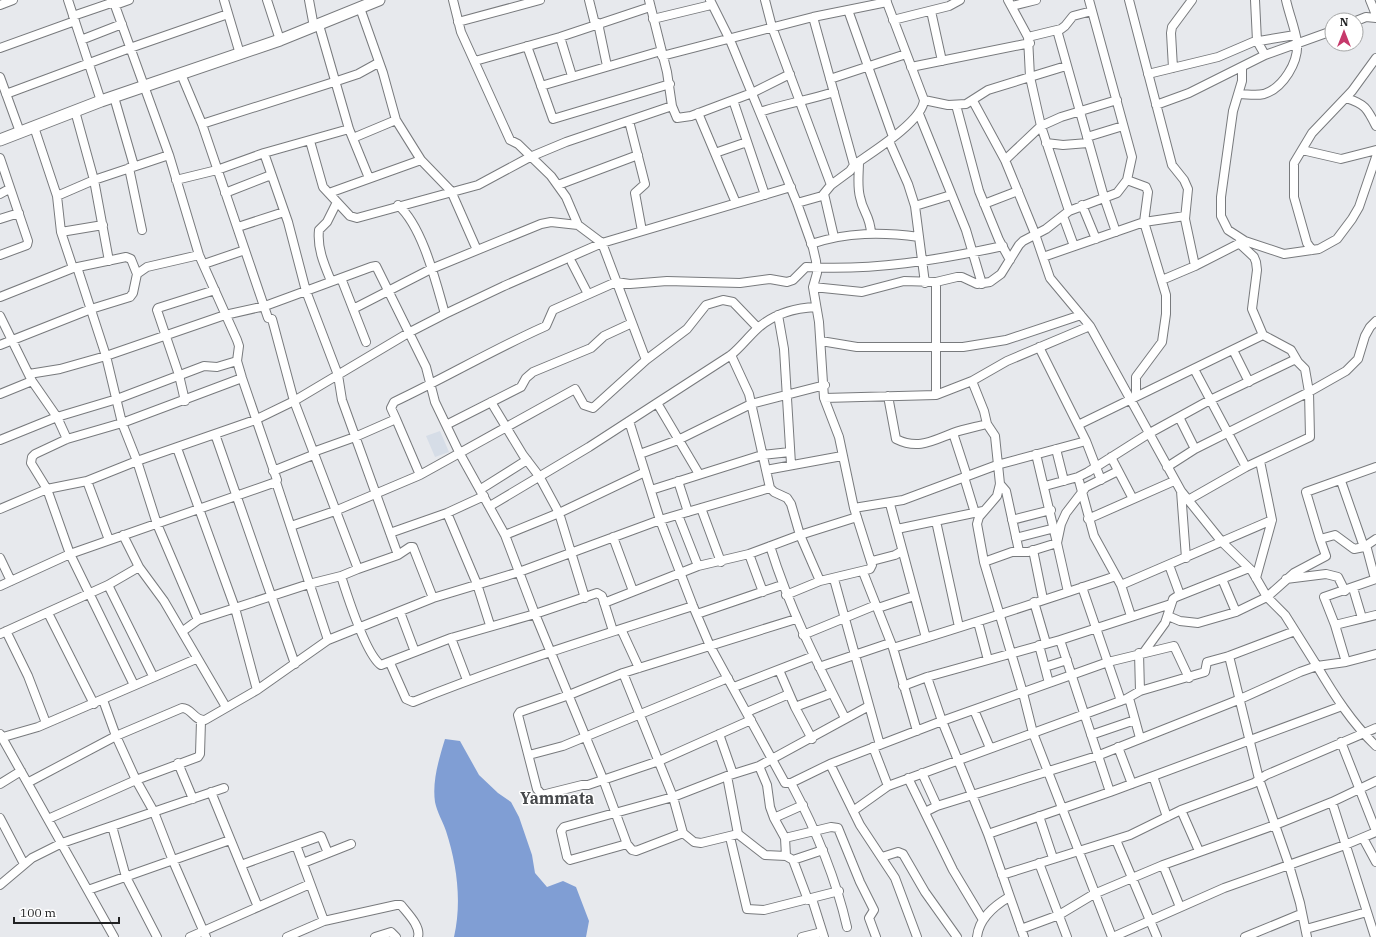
<svg xmlns="http://www.w3.org/2000/svg" width="1376" height="937" font-family="'IBM Plex Serif',serif">
<style>
.built{fill:#d6dde7}
.water{fill:#809ed4}
.lines{fill:none;stroke-linecap:round;stroke-linejoin:round}
.street-casing{stroke:#787a7d;stroke-width:10}
.secondary-casing{stroke:#787a7d;stroke-width:13}
.street{stroke:#fff;stroke-width:8}
.secondary{stroke:#fff;stroke-width:11}
.labels{text-anchor:middle;stroke-width:3;stroke-linejoin:round;paint-order:stroke}
.district-label{font-size:16px;font-weight:bold;fill:#45474a;stroke:#fff}
</style>
<rect width="100%" height="100%" fill="#e7e9ed"/>
<path class="built" d="M440,431L449,452L435,457L426,436Z"/>
<path class="water" d="M445,739L460,741L479,775L498,793L511,802L519,817L532,855L535,873L547,887L563,881L576,887L589,921L586,937H454C462,902 457,865 446,831C443,822 437,812 435,802C432,781 439,759 445,739Z"/>
<g class="lines">
<defs>
<path id="street" d="M68,0L101,101
M113,0L169,155L199,255L237,340L239,346L237,361L242,378L277,480L276,482L328,640L433,598L519,572L660,520L770,488
M224,0L240,54
M267,0L280,40
M309,0L314,27
M453,0L461,32L510,140L518,144L551,176L566,197L578,225L602,243L646,360
M589,0L595,24
M649,0L667,72L672,106L677,118L691,116L752,93L790,74
M710,0L730,40L797,203L813,248L816,261L817,273L813,287L819,322L824,398L839,437L854,508L872,565L870,569L820,581L786,595
M765,0L772,27L831,185
M1129,0L1172,165L1184,180L1188,189L1185,219L1195,266
M1255,0L1257,41L1265,55
M1370,0L1376,15
M0,5L13,0
M115,5L129,0
M1012,6L1036,0
M360,8L383,73L396,120L421,160L451,191L477,250
M848,10L893,137
M931,11L942,61
M73,16L114,2
M813,17L854,165
M653,19L711,5
M893,20L949,6L960,0
M1356,21L1366,17L1376,18
M458,22L540,0
M598,23L607,66
M319,25L349,129L369,178
M1057,30L1104,197L1116,232
M560,37L572,76
M1028,37L1061,29L1065,26L1073,16L1092,11
M81,40L122,24
M527,46L553,119L670,84
M0,48L75,21
M662,56L813,17L887,2
M475,61L560,37L650,7
M1066,66L1030,77L1041,126L1069,211
M911,67L1030,43
M1173,68L1171,33L1172,27L1192,0
M1242,68V81L1233,111L1221,197V216L1228,230L1245,241L1284,254L1319,249L1337,239L1352,219L1359,207L1376,157
M181,74L202,124L268,318L272,319L294,401L358,569L398,555L410,547H413L433,598
M1148,74L1218,57L1253,42L1295,35
M0,77L20,132
M830,79L906,54
M541,86L661,51
M6,94L130,48L228,14
M1239,94C1247,94 1255,96 1264,94C1283,88 1299,62 1297,42C1295,28 1289,14 1286,0
M114,97L134,166
M1346,98C1365,104 1367,108 1376,126
M733,100L765,195
M924,100L948,105L966,104L988,90L1030,77L1028,37L1008,0
M956,105L979,191L999,240L1010,260
M1156,105L1189,93L1265,55L1332,31
M760,112C784,104 809,100 834,92
M698,113L736,203
M919,114L966,230L982,284
M629,121L645,184L635,193L642,231
M202,124L337,81L358,74L378,63
M34,127L57,196L61,232L73,268
M1087,137L1123,126
M353,138L396,120
M310,141L323,187L350,216L357,218L478,185L530,157L566,142L672,106
M889,141L908,184L915,206L925,283
M1046,143L1063,145L1088,143
M1302,150L1341,159L1376,150
M264,153L288,222L306,291L338,375L342,400L398,555
M715,153L747,142
M0,158L28,241L27,245L0,255
M1005,160L1041,126L1061,117L1117,100
M859,162C859,173 857,186 860,197C863,213 870,215 871,233
M129,168L142,230
M176,180L217,170L264,153L349,129
M1127,180L1146,187L1148,192L1144,222L1166,295V314L1162,342L1136,377V396
M558,185L638,155
M225,193L271,175
M329,193L421,160
M0,194L9,189
M824,194L834,237
M57,196L94,180L75,111
M797,203L822,196L831,185L850,171L854,165C871,153 923,121 924,100L886,0
M984,204L1018,191
M398,205C423,227 436,283 445,314
M1082,205L1096,239
M915,206L951,195
M1063,216L1074,246
M0,219L19,213
M238,227L284,212
M61,232L103,225
M811,244C847,232 882,232 919,237
M1312,250L1307,243L1294,197V163L1312,133L1352,91L1376,58
M1043,257L1144,222L1185,216
M109,261L94,180L169,155
M572,263L588,294
M204,264L245,250
M77,267L106,356L122,423L137,461L157,524L198,620
M341,278L366,342
M1162,280L1195,266L1244,241
M331,281C324,264 317,248 319,230L327,222L337,202
M936,282V395
M813,287L862,292L904,281L936,282L957,277H962L977,284L990,282L1001,274L1019,245L1023,241L1046,229L1069,211L1117,193L1127,180L1132,157L1089,0
M0,297L73,268L126,257L131,259L137,274
M353,309L431,269L541,224L551,222L578,225
M778,315L784,349L791,464
M0,316L32,381L57,417L67,439
M821,341L857,347H963L1006,340L1081,315
M0,345L91,309L130,297L133,293L137,274L147,267L199,255
M1039,347L1086,441L1101,480
M1233,350L1249,382
M731,355L749,394L770,488L774,492L787,498L791,504L800,535L820,581
M1194,369L1246,467
M29,374L60,369L106,356L225,315L265,306L371,267L376,266L426,367L435,402L460,454L505,535L535,614L603,779L627,844L632,850L636,851L683,833
M972,381L984,411L987,424L995,436L1000,484L997,496L979,517L977,524L984,562L1023,693L1033,733L1112,937
M0,394L32,381
M888,396L896,439C918,450 932,441 953,433C964,429 976,427 987,424
M824,398L936,395L972,381L1007,361L1090,326
M185,401L179,375L157,310L158,308L215,290
M491,402L523,455L539,476L559,513L585,598
M657,403L699,474
M1179,417L1195,449
M396,419L420,475
M629,421L660,520L693,606L710,646L785,783H791L830,764L942,721L1108,662L1174,646L1189,678
M446,425L521,387L526,378L533,372L591,348L604,336L632,323
M1078,425L1263,335
M953,433L967,476
M215,434L295,664
M0,440L57,417L117,399L204,366L217,367L237,361
M177,448L235,608L257,690
M1056,449L1064,481
M313,452L355,437L396,419L391,408L394,402C445,378 494,349 546,326L553,310L616,282L630,284L667,281L740,283L770,279L787,282L793,280L806,267C872,271 939,260 1003,246
M640,454L678,440L751,404L825,385
M1111,457L1133,499
M1167,467L1195,449L1309,392L1346,371L1358,359L1365,336L1370,327L1376,321
M766,470L842,456
M273,471L313,455
M964,477L975,513
M1078,477L1094,536L1121,585L1131,616
M87,481L109,540
M678,481L688,512
M1341,481L1364,547
M1000,484L1006,491L1019,551
M1045,486L1078,477L1088,472L1148,434L1210,400L1296,359
M481,489L527,460
M651,490L762,455L790,452
M1181,491L1186,558
M1188,500L1246,467L1310,437L1309,392L1305,369L1298,362L1291,350L1263,335L1252,309L1257,270L1256,262L1254,257L1239,243
M890,504L926,638
M490,506L589,447L731,355C741,347 748,337 758,328C775,313 794,308 816,307
M701,508L721,562
M854,508L903,500L997,465L1086,441
M0,509L47,489L87,481L137,461L255,420L294,401L410,332L445,314L504,286L602,243L791,187
M447,513L477,584L490,625
M678,515L698,566
M1088,519L1174,481
M1012,520L1051,510
M936,521L959,627
M291,526L335,511L420,475L575,389L584,405L593,408L646,360L687,329L706,305L723,300L733,302L758,328
M897,529L983,511
M390,533L447,513L484,496
M123,535L139,567L164,601L226,707
M505,535L559,513L645,472
M613,537L633,591
M1016,538L1055,528
M1320,539L1306,492L1376,467
M1366,545L1375,579
M770,546C789,607 816,661 845,718
M1033,550L1043,599
M749,554L763,592
M0,558L11,581
M872,561L895,555L902,551
M984,562L1012,552H1028L1057,543L1036,454
M1169,565L1180,595
M358,569L341,576C347,595 366,655 381,665L451,638L535,614L597,593L602,596L613,631
M863,572L893,648L917,731
M1256,578L1272,520L1260,461
M834,579L880,745
M1222,579L1236,612
M1286,579L1326,574L1338,577L1345,591
M108,585L153,676
M1121,585L1272,520
M0,586L70,554L276,482
M1082,587L1121,701
M1353,588L1362,618
M1068,592L1057,543L1061,524L1066,513L1086,487L1118,471
M1034,602L1046,643
M604,603L698,566L749,554L800,535L857,517
M878,608L914,596
M400,612L415,652
M48,613L94,704
M697,614L782,585
M1168,616L1180,621L1198,623L1236,612L1267,597L1294,573L1326,556L1320,539L1335,535L1354,549L1364,547L1376,539
M978,622L988,660
M1335,625L1376,615
M621,629L639,668
M6,631L28,676L46,723
M183,631L198,620L309,584L341,576
M0,634L108,585L139,567
M803,635L876,605
M451,638L467,680
M1060,640L1110,792
M1039,645L1049,683
M893,648C968,625 1042,601 1116,576
M1144,652L1165,623L1173,599L1176,597L1249,568
M1139,653L1140,691
M1376,654L1346,662L1317,666C1334,695 1352,723 1376,746
M1229,656L1259,779L1289,865L1300,903L1307,937
M1346,662L1335,625L1324,597L1376,579
M390,663L406,699L413,702C505,665 599,636 693,606
M819,667L890,643
M1045,667L1067,660
M779,670L795,707L812,739
M623,673L673,797L683,833L694,842L701,843L738,834
M927,677L1060,640L1171,604
M134,685L70,554L47,489L31,463L32,457L35,454L67,439L122,423L242,378
M903,686L927,677L942,721L988,834L1024,937
M734,687L814,656
M1129,698L1140,738
M103,700L116,736L136,780L154,812L173,861L206,937
M795,707L832,693
M974,710L990,748
M747,712L789,694
M751,720L659,761L588,785H582L542,795L537,789L518,715L520,712L569,695L623,673L796,619
M0,734L114,937
M719,734L733,774
M1091,735L1135,720
M0,738L38,727L196,659
M1341,742L1376,831
M873,747L888,786
M1118,747L1132,784
M529,755L563,746L728,678
M178,763L193,799
M830,764L860,825L895,878L917,937
M759,766L767,785L770,807L774,818L785,838L786,856L793,860L808,900
M922,773L937,806
M727,776L738,834L765,855L786,856
M1153,776L1167,817
M908,778L953,870L983,920
M29,782L116,736L182,708C192,708 194,721 205,720L257,690L328,640
M791,783C816,830 835,875 847,927
M0,784L21,771
M211,792L258,907
M1332,802L1375,937
M1181,810L1199,851
M853,811L888,786L1126,699L1140,691L1205,672L1207,662L1229,656L1295,631
M925,812L937,806L1097,756L1238,700L1300,672L1317,666L1285,615L1267,597L1252,571L1222,542L1181,491L1090,326L1050,278L1034,231L1005,160L973,101
M1039,816L1053,858
M0,818L24,864
M774,818L803,805
M48,819L136,780L198,757L200,754L201,721
M112,826L126,877L157,937
M988,834L1110,792L1342,706
M730,837L747,909L764,910L839,891
M785,838L831,827L838,828L860,882L874,910L869,918L876,937
M1363,838L1376,862
M1116,840L1157,937
M627,844L570,860L567,857L561,831L564,827L673,797L727,776L759,766L869,706
M296,845L324,921
M882,857L898,852L903,854L925,892L957,937
M793,860L823,850
M303,863L351,844
M1039,863L1067,937
M241,865L321,836L328,853
M1163,865L1180,907
M1002,875L1130,835L1181,810L1254,783L1266,775L1376,728
M0,885L32,858L62,843L224,788
M88,890L230,840
M812,899L824,937
M1021,929L1059,915L1094,894L1163,865L1275,825L1332,802L1376,781
M1306,929L1367,912
M190,937L310,884
M287,937L324,921L396,905H401C407,913 421,926 418,937
M375,937L391,932L396,937
M802,937L822,932
M977,937C979,918 994,906 1009,897
M1113,937L1224,888L1345,845L1376,832
M1245,937L1301,914"/>
<path id="secondary" d="M0,140L101,101L280,40L379,0"/>
</defs>
<use href="#street" class="street-casing"/>
<use href="#secondary" class="secondary-casing"/>
<use href="#street" class="street"/>
<use href="#secondary" class="secondary"/>
</g>
<g class="labels">
<g class="district-label">
<text x="557" y="804">Yammata</text>
</g>
</g>
<g transform="translate(1344 32)"><circle r="19" fill="#ffffff" stroke="#a6a7a7"/>
<path d="M0-3L7 15L0 10L-7 15Z" fill="#c6396b"/>
<text y="-6" font-size="11" font-weight="bold" text-anchor="middle" fill="#212223">N</text>
</g>
<path d="M14 917v6h105v-6" fill="none" stroke="#212223" stroke-width="2"/>
<text x="20" y="917" font-size="12" fill="#212223" stroke="#ffffff" stroke-width="3" paint-order="stroke">100 m</text>
</svg>
